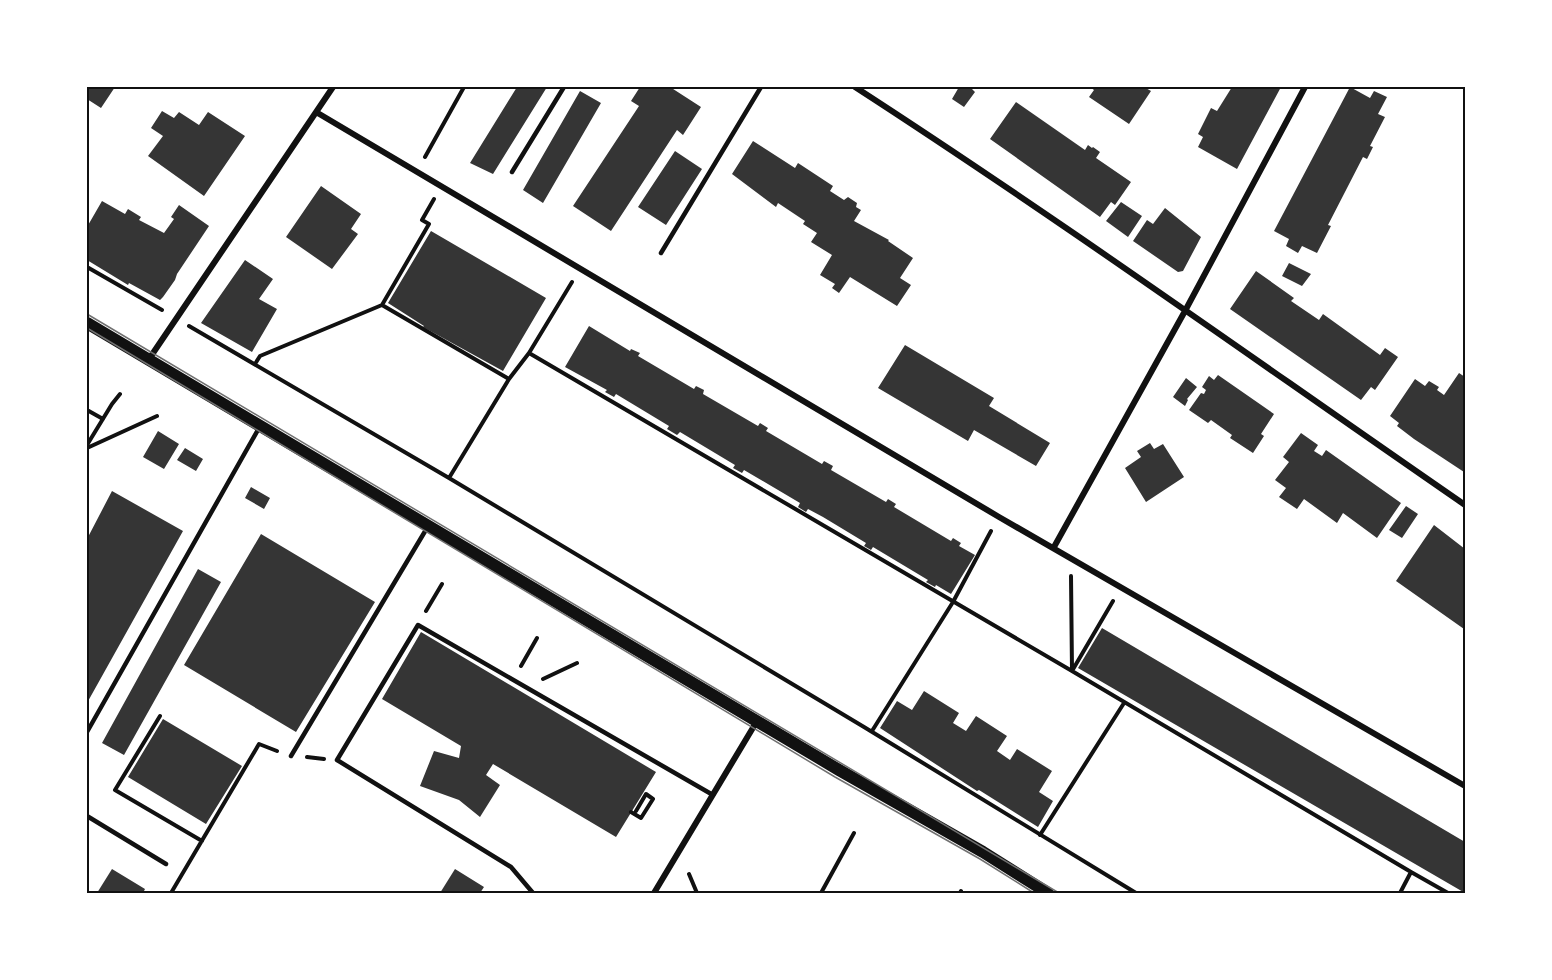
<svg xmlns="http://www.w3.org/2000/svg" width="1552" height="980" font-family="Poppins,sans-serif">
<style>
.building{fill:#353535}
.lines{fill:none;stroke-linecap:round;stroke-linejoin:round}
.path{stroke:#111;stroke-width:4}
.service{stroke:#111;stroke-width:4.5}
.minor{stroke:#111;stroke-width:6}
.secondary{stroke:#111;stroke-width:12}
.tram{stroke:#707070;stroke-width:1.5}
.neatline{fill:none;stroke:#111;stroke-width:2}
</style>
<rect width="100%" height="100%" fill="#fff"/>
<path class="building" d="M87,87H115L101,108L87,99Z
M517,87H547L493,174L470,163Z
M640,87H670L701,107L683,135L677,130L611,231L573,206L639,106L631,101Z
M959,87H973L972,89L975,92L964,107L952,99Z
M1090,87H1144L1151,91L1129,124L1089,97L1094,90Z
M1232,87H1281L1237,169L1198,147L1203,137L1198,134L1211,108L1217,111Z
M1350,87L1370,98L1374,91L1387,97L1378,114L1385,117L1370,146L1373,147L1367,159L1363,157L1328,225L1331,226L1317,253L1302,246L1298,253L1286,246L1289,239L1274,231Z
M580,91L601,103L543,203L523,190Z
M1016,102L1085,150L1088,145L1092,148L1093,147L1100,152L1096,158L1131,182L1115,205L1111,202L1100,217L990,139Z
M162,111L174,118L179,112L199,125L208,112L245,136L204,196L148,156L163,136L151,128Z
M753,141L795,168L798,163L833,186L830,191L844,200L848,197L857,203L856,207L861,210L854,221L889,240L888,241L913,258L900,278L911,285L897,306L850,277L839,293L832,288L835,284L820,275L832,255L811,242L817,233L803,224L805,221L778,203L776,207L732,174Z
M675,151L702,169L666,225L638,207Z
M321,186L361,214L351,229L358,234L332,269L286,237Z
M102,201L125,214L128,209L141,217L139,220L164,233L174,219L171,217L179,205L209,226L177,274L175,280L163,297L160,300L129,283L128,285L87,260V227Z
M1121,202L1142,216L1128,237L1106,221Z
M1165,208L1201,237L1183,271L1178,272L1133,241L1147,220L1153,224Z
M431,231L546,298L503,371L423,327L424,326L388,303Z
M245,260L273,279L259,299L277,309L252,352L201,323Z
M1289,263L1311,274L1302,286L1282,276Z
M1256,271L1294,298L1291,301L1319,320L1323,314L1380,355L1385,348L1398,357L1375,390L1371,387L1361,400L1230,309Z
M589,326L630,351L631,349L640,353L638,356L694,389L696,386L704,390L703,394L758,426L760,423L768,428L766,431L822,464L824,461L833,466L831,470L886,502L888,499L896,504L894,507L951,541L953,538L961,543L959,546L975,555L951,594L936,585L935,587L926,582L928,580L873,547L871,550L864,546L866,543L823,517L808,509L806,512L798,507L800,503L744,470L742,473L733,468L735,465L680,432L677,435L667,429L669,426L616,394L614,397L605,392L607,390L565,367Z
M905,345L994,398L989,406L1050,443L1036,466L974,430L968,441L878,388Z
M1459,373L1465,377L1464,472L1414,439L1397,426L1399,423L1390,416L1415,379L1425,386L1429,381L1439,387L1437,390L1444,395Z
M1218,375L1274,414L1261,434L1264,436L1253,453L1230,438L1232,435L1211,420L1208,423L1189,410L1201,393L1204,394L1206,390L1202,387L1209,376L1214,380Z
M1186,378L1197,387L1187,399L1188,400L1185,406L1173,397Z
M158,431L179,444L164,469L143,457Z
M1301,433L1318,445L1314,451L1322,456L1326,450L1401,503L1377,538L1343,513L1337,523L1304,499L1297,509L1279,497L1286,488L1275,480L1289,462L1283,457Z
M1150,443L1154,449L1163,444L1184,477L1146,502L1125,468L1141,457L1137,451Z
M185,448L203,459L196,471L177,460Z
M251,487L270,498L264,509L245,498Z
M112,491L183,531L87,703V539Z
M1406,506L1418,514L1402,538L1389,530Z
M1434,525L1465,549L1464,629L1396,581Z
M261,534L375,602L296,732L184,665Z
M198,569L221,582L124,755L102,743Z
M1102,628L1465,842V893L1078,668Z
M421,632L656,772L616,837L493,764L486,775L500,785L480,817L459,800L420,786L434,751L459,758L461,746L382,699Z
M924,691L959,713L953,723L966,731L976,716L1007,736L997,751L1010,760L1017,749L1052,771L1039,792L1053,801L1038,827L979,790L977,791L880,728L897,701L912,710Z
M163,719L242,766L206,824L128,777Z
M112,869L145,889L143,893H97Z
M455,869L484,887L480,893H440Z"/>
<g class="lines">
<path class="path" d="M425,157L464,87
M434,199L422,220L429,224L382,305L509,379
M87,267L162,310
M189,326L449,478L864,727L1136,893
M529,353L572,282
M255,364L260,356L382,305
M87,410L103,419
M87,445L112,404L120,394
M87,448L157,416
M449,478L509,379L529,353L1072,671L1113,601
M1071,576L1072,671L1411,872L1400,893
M426,611L442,584
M521,666L537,638
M543,679L577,663
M160,716L115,790L202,841
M872,731L953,602L991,531
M307,757L324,759
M631,812L641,818L653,799L646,794L636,811
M1040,835L1124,703
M1411,872L1448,893
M689,874L697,893
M171,893L259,744L277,751
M821,893L854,833
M960,893L961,891"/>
<path class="service" d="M512,172L564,87
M661,253L761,87
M87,732L259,428
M291,756L427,528
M87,816L166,864
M533,893L511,867L337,760L418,625L713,795"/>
<path class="minor" d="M855,87C1062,221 1262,365 1465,505
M316,112L999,517L1465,786
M149,359L333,87
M1054,547L1185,311L1305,87
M654,893L757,721"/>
<path class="secondary" d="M87,323L839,770L983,852L1048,893"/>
<path class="tram" d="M87,314L1059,893
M87,328L835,777L980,859L1034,893"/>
</g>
<rect width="1552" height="980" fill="none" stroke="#ffffff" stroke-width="177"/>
<rect x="88" y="88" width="1376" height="804" class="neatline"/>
</svg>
